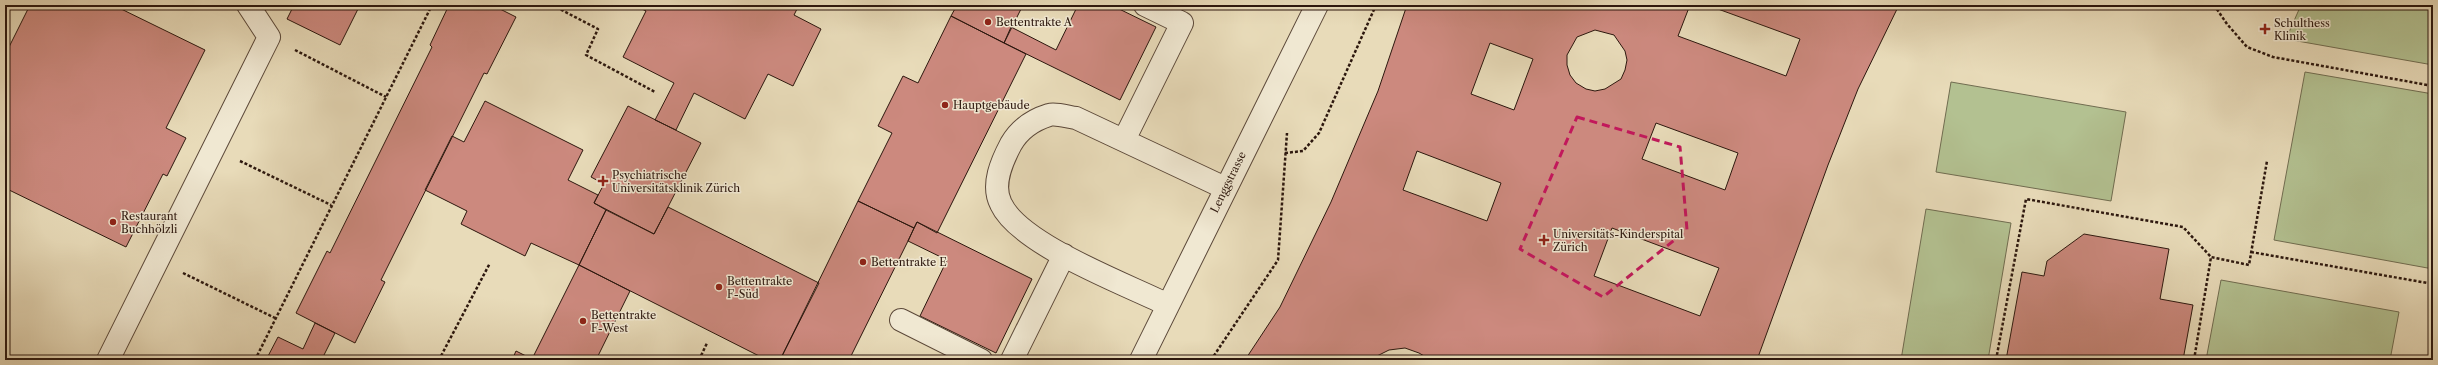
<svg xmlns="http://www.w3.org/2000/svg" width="2438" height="365" font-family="'Libre Caslon Text',serif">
<rect width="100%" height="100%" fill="#e8dbb9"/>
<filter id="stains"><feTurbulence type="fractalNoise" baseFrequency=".005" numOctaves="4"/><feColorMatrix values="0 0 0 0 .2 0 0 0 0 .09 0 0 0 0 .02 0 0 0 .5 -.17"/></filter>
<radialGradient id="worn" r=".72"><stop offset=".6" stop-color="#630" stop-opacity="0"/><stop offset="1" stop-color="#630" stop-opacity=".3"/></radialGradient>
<path fill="#b3c191" stroke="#706c50" d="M2301,5H2433V65L2286,39Z
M2305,72L2433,94V269L2274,240Z
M1951,82L2126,112L2111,201L1936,172Z
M1926,209L2011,223L1988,360H1901Z
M2221,280L2399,312L2390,360H2206Z"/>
<path fill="#cc897e" stroke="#2c170e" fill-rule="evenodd" d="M30,5H113L205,50L166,128L186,138L167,176L163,174L126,247L5,188V55Z
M294,5H360L340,45L287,19Z
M449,5H492L516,17L487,74L484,73L381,280L385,282L355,343L296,313L327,251L330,253L432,47L430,45Z
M634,5H799L794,15L821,29L793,86L768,74L745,119L694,93L676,130L655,120L674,83L623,57L646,11Z
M957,5H1023L1004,43L951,16Z
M1078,5H1111L1156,27L1120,100L1004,43L1011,27L1056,50Z
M1407,5H1690L1678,36L1786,76L1800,39L1707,5H1899L1858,89L1828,165L1757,360H1431L1419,353L1405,348L1389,350L1369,360H1245L1280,307L1331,202L1378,91ZM1595,30L1614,35L1625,51L1627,60L1625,70L1621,79L1605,89L1595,91L1586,89L1576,83L1570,75L1567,65V55L1577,37ZM1490,43L1533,59L1514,110L1471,94ZM1656,123L1738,153L1725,190L1642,159ZM1417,151L1501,183L1487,221L1403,190ZM1612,228L1719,268L1700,316L1594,276Z
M951,16L1026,54L937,233L917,222L914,228L858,201L892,133L878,126L903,76L918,83Z
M485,101L583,150L568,180L598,195L594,203L606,210L579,265L531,243L525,256L461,224L467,211L425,190L452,136L464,142Z
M628,106L701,143L654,234L594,203L604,184L591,177Z
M858,201L914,228L908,241L849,360H780Z
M668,207L819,283L780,360H767L579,265L606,210L654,234Z
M917,222L1032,279L996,353L920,316L947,260L908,241Z
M2084,234L2169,249L2160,299L2193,305L2183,360H2006L2022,272L2044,276L2047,261Z
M579,265L630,291L596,360H512L516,351L532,359Z
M315,323L335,333L322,359L324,360H266L278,337L303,349Z"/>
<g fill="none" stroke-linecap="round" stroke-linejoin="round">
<defs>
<path id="minor" d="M1124,140L1182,23L1145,5
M1168,305C1126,284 1020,245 1001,204C991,185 1002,161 1011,144C1019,130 1033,120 1049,115C1056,113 1068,117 1076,118L1225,188
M901,320L981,360
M108,360L269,37L248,5
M1012,360L1064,255
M1141,360L1317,5"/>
</defs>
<use href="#minor" stroke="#5b4839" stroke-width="24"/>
<path stroke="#2c170e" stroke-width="2.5" stroke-dasharray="3 2" stroke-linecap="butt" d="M552,5L598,29L586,55L655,92
M2214,5L2227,24L2247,47L2273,57L2433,86
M295,50L386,97
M1285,153L1303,151L1319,133L1376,5
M240,161L331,205
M2251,252L2433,284
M183,273L275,318
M255,360L432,5
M450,360L441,356L490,263
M699,360L707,343
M1211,360L1278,260L1287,133
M1996,360L2026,199L2183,227L2211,257
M2194,360L2211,257L2249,265L2267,161"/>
<use href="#minor" stroke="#f0e8d2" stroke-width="22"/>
</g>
<path fill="none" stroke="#c2185b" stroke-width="3" stroke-dasharray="8 5" stroke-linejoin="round" d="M1577,117L1680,147L1687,230L1603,297L1520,249Z"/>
<g fill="#8f2418" stroke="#f0e8d2" stroke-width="1.5">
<circle cx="988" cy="22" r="4"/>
<path d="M2263 23h4v4h4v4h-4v4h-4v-4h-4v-4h4z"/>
<circle cx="945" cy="105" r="4"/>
<path d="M601 175h4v4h4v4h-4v4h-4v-4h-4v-4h4z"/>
<circle cx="113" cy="222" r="4"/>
<path d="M1542 234h4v4h4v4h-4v4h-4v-4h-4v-4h4z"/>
<circle cx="863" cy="262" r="4"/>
<circle cx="719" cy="287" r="4"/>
<circle cx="583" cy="321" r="4"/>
</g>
<g text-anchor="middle" stroke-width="3" stroke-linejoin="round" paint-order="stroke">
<g font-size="11" fill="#2c170e" stroke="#f0e8d2" text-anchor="start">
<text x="996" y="26">Bettentrakte A</text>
<text x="2274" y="27">Schulthess<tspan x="2274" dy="13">Klinik</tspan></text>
<text x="953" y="109">Hauptgebäude</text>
<text x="612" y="179">Psychiatrische<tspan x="612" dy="13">Universitätsklinik Zürich</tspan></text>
<text x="121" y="220">Restaurant<tspan x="121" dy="13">Buchhölzli</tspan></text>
<text x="1553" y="238">Universitäts-Kinderspital<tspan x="1553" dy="13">Zürich</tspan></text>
<text x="871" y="266">Bettentrakte E</text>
<text x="727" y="285">Bettentrakte<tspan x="727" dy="13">F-Süd</tspan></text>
<text x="591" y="319">Bettentrakte<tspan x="591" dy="13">F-West</tspan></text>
</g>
<g font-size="11" fill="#2c170e" stroke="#f0e8d2">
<text transform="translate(1228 182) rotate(-64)" y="4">Lenggstrasse</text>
</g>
</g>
<rect width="2438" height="365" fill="none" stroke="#e8dbb9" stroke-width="20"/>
<rect x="6" y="6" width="2426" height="353" fill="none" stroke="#2c170e" stroke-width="2"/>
<rect x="10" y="10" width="2418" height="345" fill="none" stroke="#2c170e"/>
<rect width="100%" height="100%" filter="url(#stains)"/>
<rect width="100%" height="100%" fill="url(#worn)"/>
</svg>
